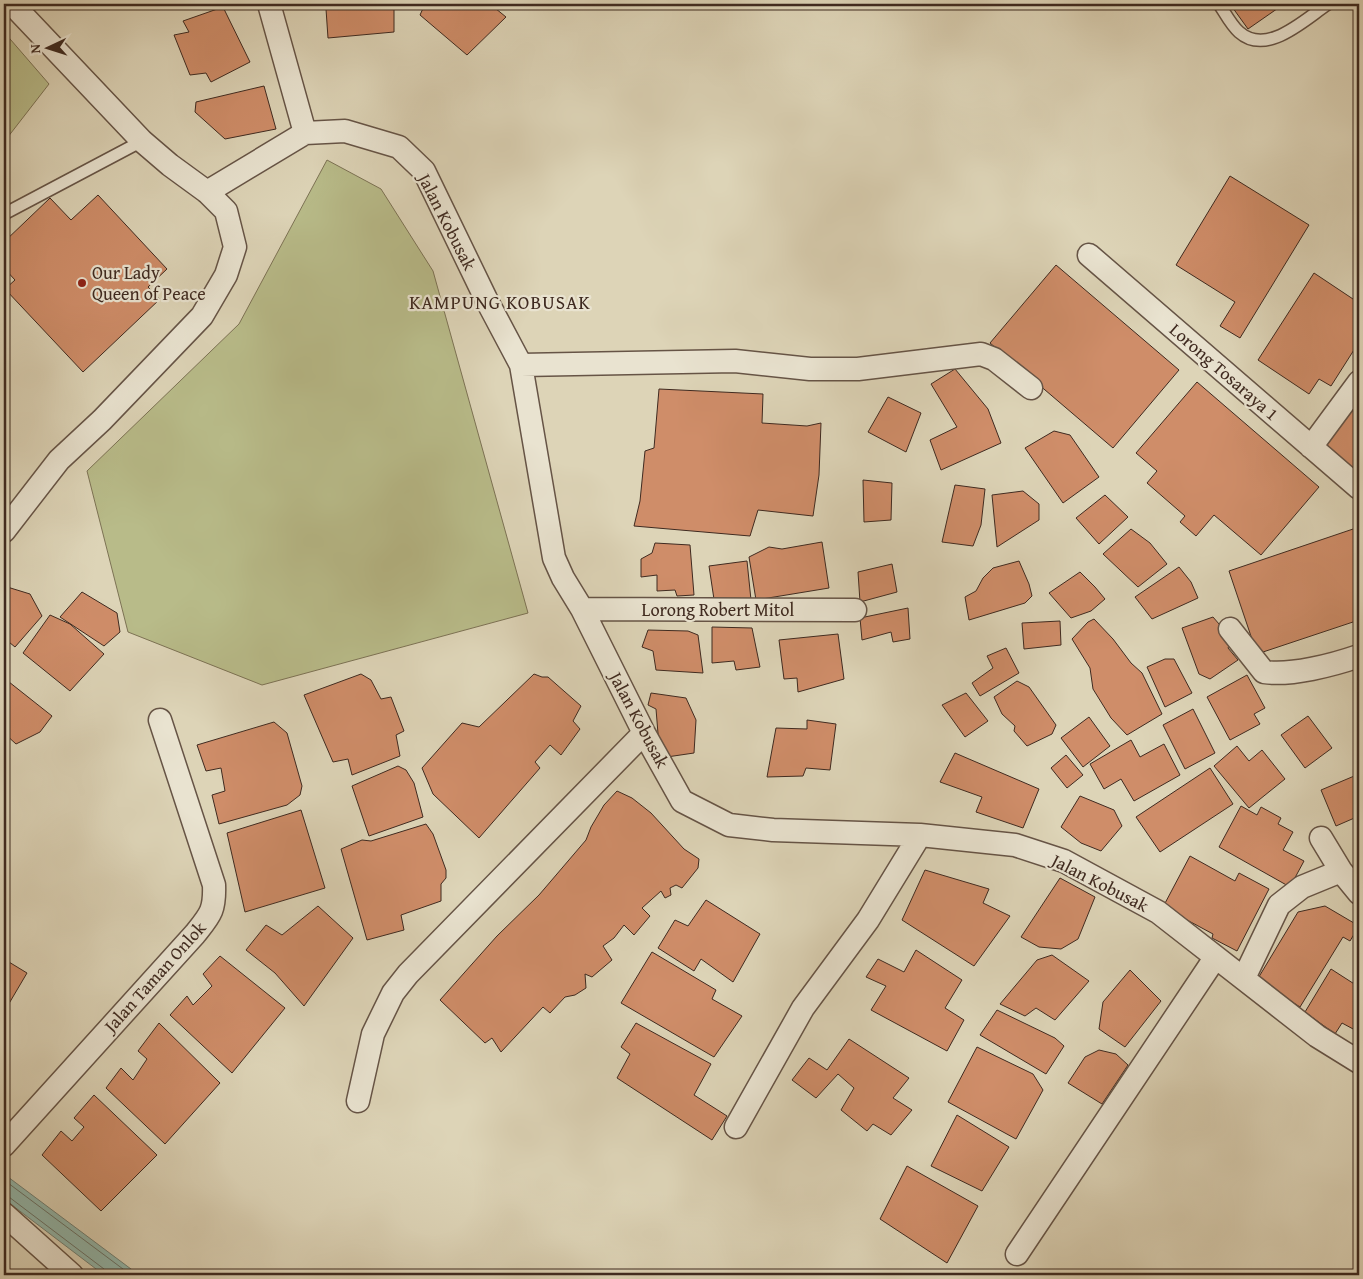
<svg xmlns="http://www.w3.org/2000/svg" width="1363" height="1279" font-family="'Gentium Book Plus',serif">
<rect width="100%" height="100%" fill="#ddd4b7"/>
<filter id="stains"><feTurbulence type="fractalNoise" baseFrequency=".004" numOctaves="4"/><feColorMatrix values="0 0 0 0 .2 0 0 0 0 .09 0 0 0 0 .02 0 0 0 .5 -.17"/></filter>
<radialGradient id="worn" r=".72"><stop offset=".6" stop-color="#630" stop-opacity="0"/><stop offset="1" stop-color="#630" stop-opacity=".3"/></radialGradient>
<path fill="#b8bb89" stroke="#7c7254" d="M4,32L49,84L4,142Z
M327,160L381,189L433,271L528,613L262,685L128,632L87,471L239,324Z"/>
<path fill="#93b8ac" stroke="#717f74" d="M4,1174L139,1275H104L4,1199Z"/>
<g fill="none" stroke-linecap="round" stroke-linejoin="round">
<path stroke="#697166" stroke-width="1" d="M4,1180L131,1275
M4,1196L9,1197L104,1269L106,1275"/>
</g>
<path fill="#cf8d69" stroke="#3f2a20" d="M295,4H394V32L328,38L326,9L295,6Z
M425,4H490L506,17L467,55L420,15Z
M1230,4H1284L1248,29Z
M223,7L250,62L211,82L206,73L190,75L174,35L189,32L183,21Z
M264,86L276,129L225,139L195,112L196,102Z
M1230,176L1309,225L1240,338L1220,326L1235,302L1176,265Z
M98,195L167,269L148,287L160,299L83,372L5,289L15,280L4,268V242L50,198L71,220Z
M1056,265L1179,370L1113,448L990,343Z
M1314,273L1359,303V342L1331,386L1319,379L1309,394L1258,360Z
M955,369L988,409L1001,443L941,470L930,440L957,427L931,384Z
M1197,382L1319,487L1261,555L1214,515L1196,536L1180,522L1185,516L1147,483L1157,471L1136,453Z
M659,389L763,394L762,423L807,426L821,423L819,475L813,516L758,510L750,536L634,526L640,501L645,451L654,448Z
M1359,394V474L1321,444Z
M888,397L921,413L906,452L868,432Z
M1054,431L1070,435L1099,477L1063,503L1025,448Z
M863,480L892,483L891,520L864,522Z
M955,485L985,489L981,525L973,546L942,542Z
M1023,491L1039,504V520L997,547L992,495Z
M1105,495L1128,517L1099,544L1076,518Z
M1359,527V620L1257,654L1229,571Z
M1131,529L1150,543L1167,564L1138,587L1103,554Z
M822,542L829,588L756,600L749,557L769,547L782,549Z
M655,543L690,545L694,595L677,596L675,590L657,591V575L641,577V559L652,553Z
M747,561L751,600L715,606L709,566Z
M1019,561L1029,584L1032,596L1025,603L969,620L965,597L976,591L983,578L993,568Z
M892,564L897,592L860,602L858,572Z
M1179,567L1191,582L1198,598L1152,619L1135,597Z
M1080,572L1095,587L1105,599L1091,611L1071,618L1049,593Z
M4,586L30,594L42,616L15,647L4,638Z
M82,592L117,613L120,632L104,646L60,617Z
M908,608L910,639L893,642L891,632L862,640L860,618Z
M50,615L70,624L104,654L70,691L23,653Z
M1213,617L1232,639L1228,648L1238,660L1210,679L1199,674L1182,628Z
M1094,619L1113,639L1131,663L1142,673L1162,714L1127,735L1111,718L1093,689L1090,668L1072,639L1088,622Z
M1060,621L1061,645L1024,649L1022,623Z
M712,627L752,628L760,667L736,670L734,661L712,663Z
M648,630L688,631L698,635L703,673L656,670L653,651L642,647Z
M838,634L844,679L798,692L797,678L784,679L779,640Z
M1006,648L1019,673L980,696L972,683L993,668L987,656Z
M1165,659H1174L1192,693L1165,707L1147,667Z
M361,674L371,680L381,699L391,697L404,731L396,735L400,756L352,775L348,759L333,762L304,695Z
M534,674L542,677H548L581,706L573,721L580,729L561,755L550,745L535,762L540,768L479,838L433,794L422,768L462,723L479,727Z
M1247,675L1265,708L1254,714L1260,724L1230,740L1207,697Z
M4,678L52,716L40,732L16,744L4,733Z
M1017,681L1029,687L1056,725L1052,734L1027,746L1014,731L1015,726L1002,714L994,697Z
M651,693L686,698L696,720L694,753L660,758L656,709L648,705Z
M966,693L988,721L965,737L942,705Z
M1193,709L1215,753L1185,769L1163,725Z
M1308,716L1332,748L1305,768L1281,735Z
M1089,717L1110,746L1083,767L1061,738Z
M807,720L836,724L830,770L806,768L803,776L767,777L776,728L807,729Z
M274,722L287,733L302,786L300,795L287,805L219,824L212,795L225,791L221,768L206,771L197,745Z
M1131,740L1140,757L1164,744L1180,775L1134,801L1121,779L1104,789L1090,764Z
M1237,746L1249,761L1262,750L1285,779L1249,808L1214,766Z
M955,753L1039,789L1023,828L976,812L982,797L940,782Z
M1066,755L1083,775L1067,788L1051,768Z
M398,766L406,770L414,783L423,817L369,836L352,786Z
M1210,768L1233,804L1160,852L1136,817Z
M1359,774V816L1336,826L1321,790Z
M617,791L632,798L651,813L684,849L699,859L698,868L682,888L676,885L670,888L671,895L665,898L661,891L642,908L650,916L634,935L624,925L614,938L603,946L612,960L592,977L585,974L586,988L575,995L565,997L550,1013L543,1007L501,1052L492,1038L485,1043L440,1000L497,936L539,895L586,840L591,827L604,805Z
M1080,796L1114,810L1122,826L1101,851L1081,843L1061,827Z
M1241,806L1257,815L1261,807L1281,818L1278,824L1293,832L1283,850L1304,861L1290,887L1219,847Z
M301,810L325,888L245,912L227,833Z
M426,824L433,834L446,870V878L441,884V901L401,915L404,930L367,940L341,849L362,840L371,841Z
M1190,856L1235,881L1239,873L1269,889L1237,951L1212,938L1213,934L1163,907Z
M925,870L989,889L983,903L1010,916L974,966L902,920Z
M1060,878L1095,897L1078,939L1061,949L1039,947L1021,937Z
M706,900L760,934L733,982L701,959L694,971L658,948L675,920L688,926Z
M318,906L353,938L304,1006L275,973L246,950L266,925L282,935Z
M1325,906L1359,926L1350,941L1343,937L1300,1007L1257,980L1298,912Z
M916,950L962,980L945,1008L964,1020L947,1051L871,1010L886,986L866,977L878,959L904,972Z
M652,952L716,990L712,999L742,1016L714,1057L621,1003Z
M1052,955L1089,981L1055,1020L1036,1008L1025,1016L1000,1004L1037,960Z
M220,956L285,1008L232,1073L170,1015L187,996L193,1005L212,986L203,974Z
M4,959L27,973L4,1012Z
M1331,969L1359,987V1023L1355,1030L1342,1023L1335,1034L1305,1012Z
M1130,970L1161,1001L1125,1047L1099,1029L1103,1002Z
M997,1010L1055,1038L1064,1046L1046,1074L980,1035Z
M159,1023L220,1083L165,1144L106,1088L121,1068L133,1080L147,1059L138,1051Z
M636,1023L711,1064L694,1095L727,1116L712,1140L617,1078L630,1054L621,1047Z
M849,1039L909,1078L893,1098L912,1110L891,1135L873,1124L867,1131L841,1110L854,1088L838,1074L816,1098L792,1080L809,1058L827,1070Z
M977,1047L1033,1074L1043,1090L1016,1139L948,1102Z
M1099,1050L1116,1054L1128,1065L1102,1104L1068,1083L1085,1057Z
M94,1095L157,1155L101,1211L42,1155L61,1131L72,1141L84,1127L74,1118Z
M957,1115L1009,1147L982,1191L931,1166Z
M907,1166L978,1206L947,1263L880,1219Z"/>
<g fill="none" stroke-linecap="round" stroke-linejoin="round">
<defs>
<path id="lane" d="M1219,4C1225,13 1231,25 1239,32C1267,57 1305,19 1328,4
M4,214L142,141"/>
<path id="street" d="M269,4L305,133
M207,192L305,133L345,131L399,147L424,171L486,299L521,365L554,558L563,578L582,609L644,733L682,801L729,825L773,830L920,835L1015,845L1064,861L1158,912L1317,1036L1359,1062
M1089,255L1359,488
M521,365L735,361L810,369H858L981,354L994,359L1031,388
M1311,447L1359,382
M4,531L59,460L102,420L202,316L226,275L235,247L226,211L207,192L170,165L142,141L12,4
M582,609L855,610
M1230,629L1264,672C1291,676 1333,665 1359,656
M1321,838L1341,871L1359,893
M1244,978L1279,905L1302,887L1341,871
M358,1101L373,1034L393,993L408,974L644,733
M736,1127L803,1008L868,920L920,835
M4,1145L195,934C210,915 215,911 214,885L160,720
M4,1214L72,1275
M1017,1254L1215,958"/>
</defs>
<use href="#lane" stroke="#665446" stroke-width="14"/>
<use href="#street" stroke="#665446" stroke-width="25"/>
<use href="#lane" stroke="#e9e3d0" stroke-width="11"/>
<use href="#street" stroke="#e9e3d0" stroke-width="22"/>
</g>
<circle fill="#8f2418" stroke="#e9e3d0" stroke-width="2" cx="82" cy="283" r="5"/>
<g text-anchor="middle" stroke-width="4.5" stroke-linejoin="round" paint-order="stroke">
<g font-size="18" fill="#3f2a20" stroke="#e9e3d0">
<text transform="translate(447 222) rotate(63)" y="6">Jalan Kobusak</text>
<text transform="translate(1224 372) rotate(41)" y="6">Lorong Tosaraya 1</text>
<text x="718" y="616">Lorong Robert Mitol</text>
<text transform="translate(639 720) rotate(62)" y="6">Jalan Kobusak</text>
<text transform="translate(1100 883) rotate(27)" y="6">Jalan Kobusak</text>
<text transform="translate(155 977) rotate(-48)" y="6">Jalan Taman Onlok</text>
</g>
<g font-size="18" fill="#3f2a20" stroke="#e9e3d0" text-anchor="start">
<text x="92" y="279">Our Lady<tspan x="92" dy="21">Queen of Peace</tspan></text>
</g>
<g font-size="19" letter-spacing="1" fill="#3f2a20" stroke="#e9e3d0">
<text x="500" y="309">KAMPUNG KOBUSAK</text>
</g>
</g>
<rect width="1363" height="1279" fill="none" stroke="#ddd4b7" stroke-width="20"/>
<rect x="5" y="5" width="1353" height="1269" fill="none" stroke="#3f2a20" stroke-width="2.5"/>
<rect x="10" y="10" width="1343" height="1259" fill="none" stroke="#3f2a20"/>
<g transform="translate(48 48) rotate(266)" stroke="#e9e3d0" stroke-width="4" paint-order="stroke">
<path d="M0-4L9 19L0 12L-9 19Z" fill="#3f2a20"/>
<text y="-8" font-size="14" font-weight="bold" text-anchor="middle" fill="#3f2a20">N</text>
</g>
<rect width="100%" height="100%" filter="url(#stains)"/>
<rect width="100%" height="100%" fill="url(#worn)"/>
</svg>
